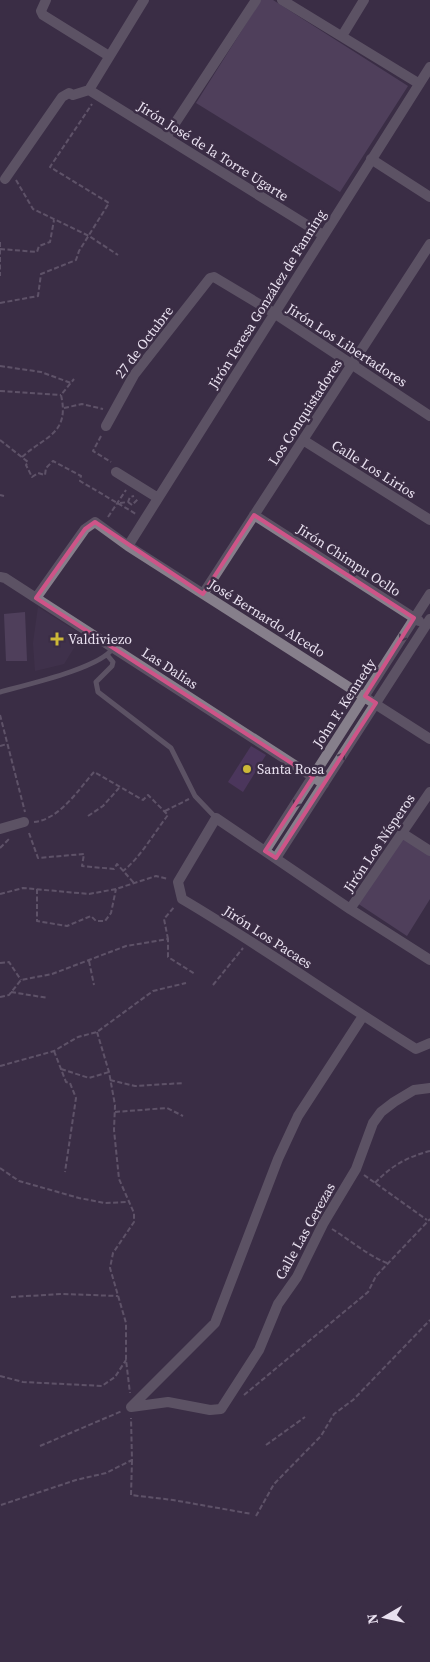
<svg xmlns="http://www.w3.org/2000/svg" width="430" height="1662" font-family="'Source Serif 4',serif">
<rect width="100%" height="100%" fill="#3b2d45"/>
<path fill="#463653" d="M38,607L82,635L64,664L35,671L33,643Z"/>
<path fill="#685677" d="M261,0H273L408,86L340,192L196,103Z
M25,612L27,661H6L4,614Z
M401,837L430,855V899L407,936L357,903Z"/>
<path fill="#614278" d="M251,746L266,755L243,792L228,782Z"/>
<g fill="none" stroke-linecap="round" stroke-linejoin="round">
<path stroke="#8a7f93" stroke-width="2" stroke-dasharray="5 2.5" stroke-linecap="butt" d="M16,180L33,209L89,236L118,255
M0,242V276
M0,249L37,252L39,246L50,242L54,220
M0,303L38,296L41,274L76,260L79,251L109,203L50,167L92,104
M0,366L41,372L71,383
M0,391L61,395
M64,408L82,404L103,409
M101,436L93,451L111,462
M0,440L28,462L26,465L32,477L38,473L45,475L46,468L53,461L81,476L80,481L136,514
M22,457C45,436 70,434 61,395L74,379
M0,495L4,496
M128,502L132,505L138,499
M120,503L128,502L130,497L134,496
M108,517L126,490
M0,715L25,812
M0,746L7,744
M165,811L189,799
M88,816L103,806L119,788
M34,822C59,820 79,789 94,772L143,800L148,795L168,815C154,833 140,858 123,871
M29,833L38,858L84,854L82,866L114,869L117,864L134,883
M0,848L10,838
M37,889V921L67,926L91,916L96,921H105L111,913L116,889
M0,894L23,888L89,894L116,889L156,876L168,879
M168,939L164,919L175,906
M89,961L94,985
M0,963L9,962L21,980
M213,985L243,948
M11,992L48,998
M0,997L9,995L21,980L52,974L126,946L168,939V957L195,974
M97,1032L109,1072L115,1105L114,1130L119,1179L134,1213V1222L113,1253L110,1268L126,1323V1360L130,1393
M54,1051L66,1082L70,1083L76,1098L65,1172
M0,1066L54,1051L78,1037L97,1032L153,991L186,983
M61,1069L89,1078L109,1072
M110,1080L135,1086L184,1083
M115,1112L167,1108L183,1116
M0,1168L19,1181L79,1198L105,1203L128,1202
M364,1175L427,1220
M375,1183C391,1166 407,1157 430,1151
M332,1229C350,1240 367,1255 387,1263
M11,1297L62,1294L118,1296
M0,1376L23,1382L102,1386L115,1377L126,1360
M244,1395L368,1292L376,1276L430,1219
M266,1445L305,1417
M40,1446L122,1411
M132,1460L131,1495L173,1500L252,1514
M1,1505L76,1480L106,1473L132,1460L131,1418
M256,1516L274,1484L321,1436L334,1414L353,1400L430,1320"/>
<path stroke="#867f8b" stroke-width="5" d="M108,656L113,662L112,666L96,682L98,692L171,748L195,796L216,818
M0,692C25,685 101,668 113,648"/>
<path stroke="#867f8b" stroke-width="10" d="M46,0L41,11L43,15L109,56
M282,0L418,83
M342,36L364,0
M89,90L323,235
M89,90L144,0
M166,137L256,0
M371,159L430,197
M5,179L62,97L69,93L73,95L89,90
M106,426L134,375L210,278L214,277L274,313L430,416
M303,440L430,520
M116,472L158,498
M254,515L419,621
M128,546L430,67
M0,577L5,578L324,784
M203,594L430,244
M36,598L85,529L95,522L128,546L430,739
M0,829L24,822
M402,833L430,851
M265,851L430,594
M276,858L430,619
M350,909L430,792
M430,960L350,909L216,818L178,882L182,899C262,946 337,1000 416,1049L430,1043
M131,1407L168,1402L210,1410L221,1409L259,1350L278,1304L297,1277L323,1224L356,1169L373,1123L381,1112L394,1102L414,1090L430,1088
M131,1407L215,1323L278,1159L298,1116L363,1016"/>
</g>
<defs><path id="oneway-shaft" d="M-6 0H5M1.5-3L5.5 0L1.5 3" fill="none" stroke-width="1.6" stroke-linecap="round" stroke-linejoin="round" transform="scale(1.25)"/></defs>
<g stroke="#4a3d53">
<use href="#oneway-shaft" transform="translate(404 635) rotate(122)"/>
<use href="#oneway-shaft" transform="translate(340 759) rotate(-57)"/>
<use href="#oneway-shaft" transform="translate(298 801) rotate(123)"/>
</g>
<path d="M0 0H430V1662H0ZM254,515L414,618L365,696L376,703L276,858L265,851L313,777L36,598L85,529L95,522L203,594Z" fill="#3b2d45" fill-opacity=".55" fill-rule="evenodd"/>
<path fill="none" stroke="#ce5488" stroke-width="4" stroke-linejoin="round" d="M254,515L414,618L365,696L376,703L276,858L265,851L313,777L36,598L85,529L95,522L203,594Z"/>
<g fill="#cdb938" stroke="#3b2d45" stroke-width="2">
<path d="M54.5 631.5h5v5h5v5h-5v5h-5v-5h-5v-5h5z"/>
<circle cx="247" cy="769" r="5"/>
</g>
<g text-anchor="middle" stroke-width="5" stroke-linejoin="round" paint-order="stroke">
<g font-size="14" fill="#e9e1f0" stroke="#3b2d45">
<text transform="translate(213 151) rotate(32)" y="5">Jirón José de la Torre Ugarte</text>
<text transform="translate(267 299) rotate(-58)" y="5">Jirón Teresa González de Fanning</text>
<text transform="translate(144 342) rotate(-53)" y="5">27 de Octubre</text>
<text transform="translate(347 345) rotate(33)" y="5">Jirón Los Libertadores</text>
<text transform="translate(305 412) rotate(-57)" y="5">Los Conquistadores</text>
<text transform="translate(374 469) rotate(32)" y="5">Calle Los Lirios</text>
<text transform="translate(349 560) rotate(33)" y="5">Jirón Chimpu Ocllo</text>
<text transform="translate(267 618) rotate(32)" y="5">José Bernardo Alcedo</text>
<text transform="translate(170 668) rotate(33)" y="5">Las Dalias</text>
<text transform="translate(344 703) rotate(-57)" y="5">John F. Kennedy</text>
<text transform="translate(379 843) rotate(-56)" y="5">Jirón Los Nísperos</text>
<text transform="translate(268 937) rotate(33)" y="5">Jirón Los Pacaes</text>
<text transform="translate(305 1231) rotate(-61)" y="5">Calle Las Cerezas</text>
</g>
<g font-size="14" fill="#e9e1f0" stroke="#3b2d45" text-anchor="start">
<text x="68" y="644">Valdiviezo</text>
<text x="257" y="774">Santa Rosa</text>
</g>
</g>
<g transform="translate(385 1617) rotate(261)" stroke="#3b2d45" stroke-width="4" paint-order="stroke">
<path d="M0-4L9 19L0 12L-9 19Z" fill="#e9e1f0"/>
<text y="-8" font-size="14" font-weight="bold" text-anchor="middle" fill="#e9e1f0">N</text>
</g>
</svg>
